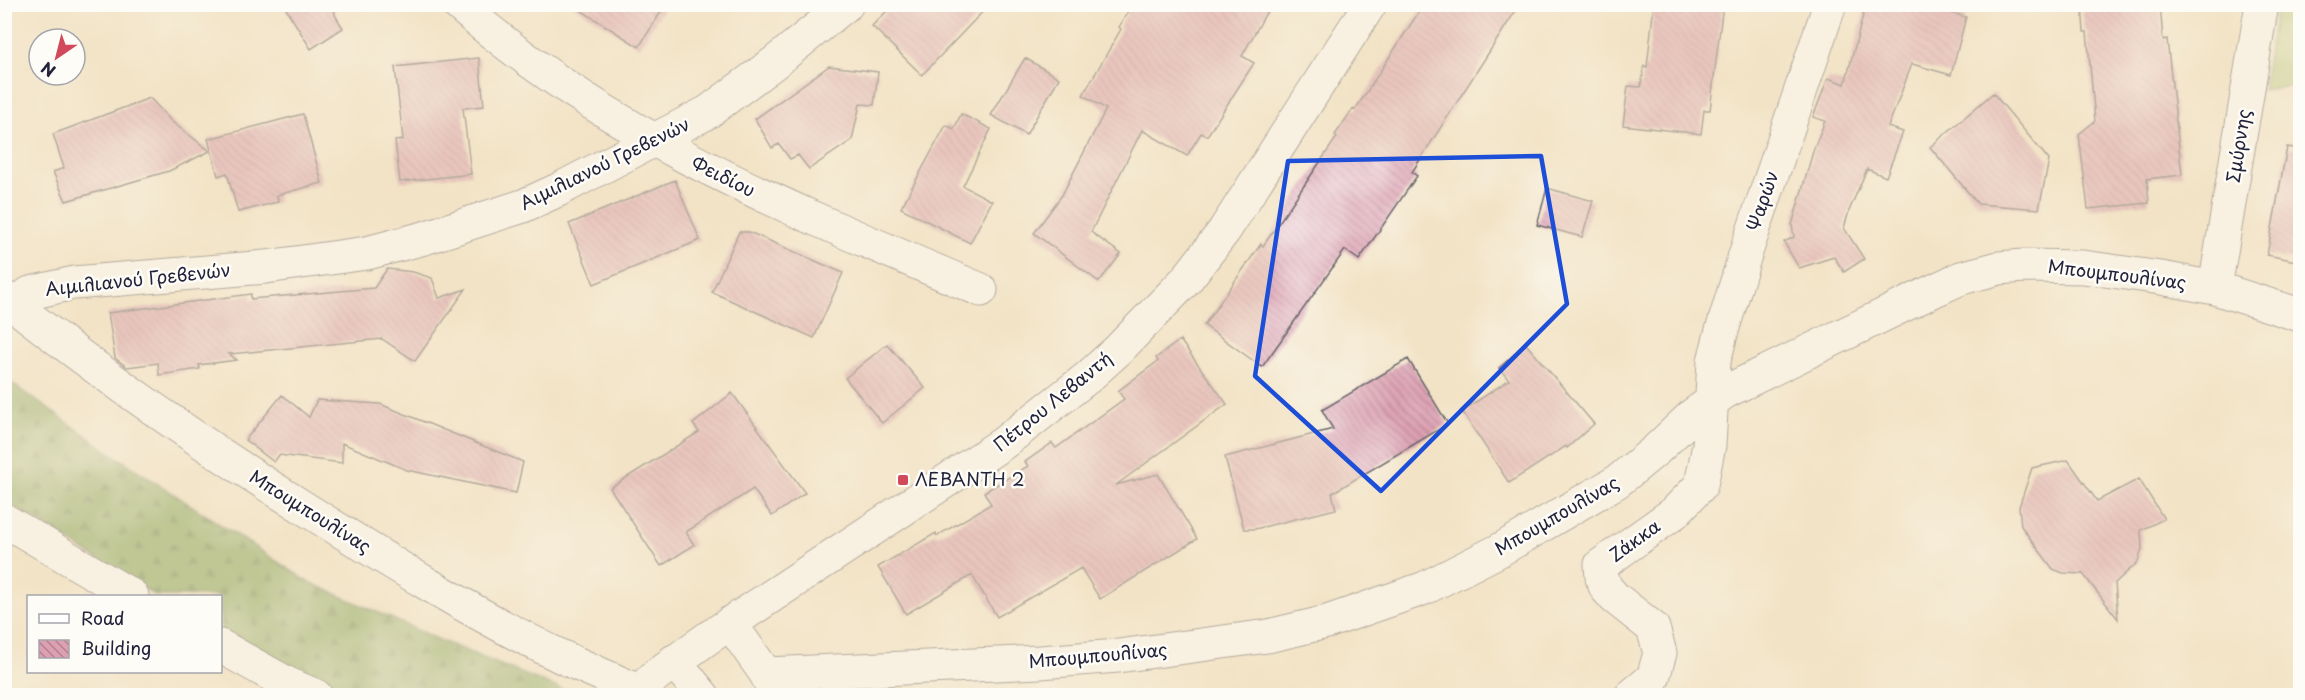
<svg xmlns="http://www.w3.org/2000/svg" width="2305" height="700" font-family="'Playpen Sans',sans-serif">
<defs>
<pattern id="forest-firs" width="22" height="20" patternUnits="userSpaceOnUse" patternTransform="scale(1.5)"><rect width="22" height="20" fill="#83a55a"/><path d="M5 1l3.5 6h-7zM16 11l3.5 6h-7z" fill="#6b864c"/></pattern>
<pattern id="building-back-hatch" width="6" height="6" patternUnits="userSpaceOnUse" patternTransform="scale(1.5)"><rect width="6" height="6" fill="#dda0b2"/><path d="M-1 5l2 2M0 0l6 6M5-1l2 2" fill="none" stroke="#b38292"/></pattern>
</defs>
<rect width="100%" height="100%" fill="#fdfcf7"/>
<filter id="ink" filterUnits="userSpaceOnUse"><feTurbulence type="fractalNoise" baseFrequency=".0167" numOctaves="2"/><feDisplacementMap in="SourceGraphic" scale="12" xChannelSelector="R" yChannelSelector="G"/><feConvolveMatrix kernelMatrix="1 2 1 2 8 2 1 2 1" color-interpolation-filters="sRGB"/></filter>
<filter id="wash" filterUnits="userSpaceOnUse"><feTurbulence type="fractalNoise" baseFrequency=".008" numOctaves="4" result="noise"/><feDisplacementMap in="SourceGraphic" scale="24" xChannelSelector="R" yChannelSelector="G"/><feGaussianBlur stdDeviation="1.35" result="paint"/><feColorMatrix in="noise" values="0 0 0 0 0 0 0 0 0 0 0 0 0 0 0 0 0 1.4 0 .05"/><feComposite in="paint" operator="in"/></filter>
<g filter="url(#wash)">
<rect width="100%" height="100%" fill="#f2e3c6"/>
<path fill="#a4be64" stroke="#637050" stroke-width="1.5" d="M2277,5H2300V85L2262,90Z"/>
<path fill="url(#forest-firs)" stroke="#52644a" stroke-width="1.5" d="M4,378L120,459L307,581L442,641L575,695H339L286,678L221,637L220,596H156L5,501Z"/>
<g id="blocks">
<path fill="url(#building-back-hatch)" d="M283,4H334L335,15L343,28L311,49Z
M571,4H666L639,47Z
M894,4H990L922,75L872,26Z
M1132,4H1271L1242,56L1254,63L1207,136L1201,133L1187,156L1142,130L1091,232L1121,254L1099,282L1034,233L1062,195L1106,109L1083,95L1121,29L1119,27Z
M1424,4H1520L1412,172L1417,176L1359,260L1345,250L1262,367L1204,325L1261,244L1263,246L1337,137L1335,135L1353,109L1355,110Z
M1654,4H1723L1710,110H1704L1701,134L1623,125L1628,86L1641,87L1644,66L1647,67Z
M1866,4H1918L1966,17L1951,75L1912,64L1888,127L1903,132L1886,177L1867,169L1849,211L1844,228L1864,259L1844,272L1834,257L1799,268L1784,242L1794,237L1792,225L1814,148L1825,121L1813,117L1828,78L1845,84Z
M2082,4H2160L2163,40L2167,39L2182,175L2147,179L2149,203L2088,209L2079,134L2095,121L2087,32H2084Z
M479,58L484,106L463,108L471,174L400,182L395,141L403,140L395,67Z
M1025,58L1059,78L1026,135L991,115Z
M829,66L878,72L874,105L860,104L852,140L809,169L798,155L790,159L779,144L772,148L755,119Z
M1993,93L2049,160L2039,209L1978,204L1930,147Z
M150,98L171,121L210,151L169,171L66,201L53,172L64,168L53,134Z
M303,114L322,183L277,195L278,202L238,212L227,173L218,176L208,139Z
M961,114L991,129L963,186L992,201L970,243L901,208L946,125L954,129Z
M2287,147L2301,149V262L2267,255Z
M675,180L700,240L594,284L569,224Z
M1547,188L1593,201L1582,237L1537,225Z
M739,232H749L843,273L814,338L712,292Z
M387,269L413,272L432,278L439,298L466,289L415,361L382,339L229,354L237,360L199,365L200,369L159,375L158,363L127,367L115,358L108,313L251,294V299L374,288Z
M1180,340L1227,404L1116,485L1158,474L1197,539L1100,599L1081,568L997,617L972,575L906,614L878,567L936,533L937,536L991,504L984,492L1028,466L1025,462L1052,443L1056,448L1124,399L1118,391L1158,361L1156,358Z
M887,344L925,388L882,423L845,378Z
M1526,344L1594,424L1567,448L1566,446L1509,483L1462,411L1509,380L1499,368Z
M1408,359L1448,424L1332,493L1336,509L1255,529H1244L1225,457L1333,429L1322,410Z
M732,393L805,493L772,516L753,489L686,532L694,545L661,566L610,488L699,432L693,424Z
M282,395L309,417L317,400L380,404L523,462L516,493L407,470L342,443V463L279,455L274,462L245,440Z
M2068,460L2097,501L2139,479L2164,519L2141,530L2142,548L2138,562L2115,583L2118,619L2083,574L2063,573L2053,569L2021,526L2019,507L2032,468Z"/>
</g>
</g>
<g filter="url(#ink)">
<use href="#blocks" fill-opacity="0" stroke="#6b666c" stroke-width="1.5"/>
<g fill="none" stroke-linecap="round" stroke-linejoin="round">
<defs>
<path id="minor" d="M458,4C609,138 798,212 981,290
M2215,288L2262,4
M14,305L30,293L74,283L266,267L367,253L424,238L523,206L558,190L708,112L774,63L847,4
M4,520L132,596
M220,646L288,684L316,696
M766,674L1040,662L1118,656L1268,636L1327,622L1425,588L1498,551L1618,481L1656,450L1694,414L1725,392L1933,291L1961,278L1999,268L2024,266L2083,267L2161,278L2215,288L2300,315
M1631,696L1653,678L1660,653L1653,628L1615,598L1606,588L1602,578L1601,565L1674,513L1701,485L1709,445L1714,361L1721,334L1745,255L1830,4"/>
<path id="tertiary" d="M4,297C99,373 198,442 301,506C385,559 470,612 560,656C586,668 612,679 638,691
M730,623L766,674L777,696
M674,661L703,696
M635,696L656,675L708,638L1002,444L1087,378L1118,350L1186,280L1224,231L1370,4"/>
</defs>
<use href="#minor" stroke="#6b666c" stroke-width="35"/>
<use href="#tertiary" stroke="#6b666c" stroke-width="35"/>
<use href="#minor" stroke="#fff" stroke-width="33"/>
<use href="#tertiary" stroke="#fff" stroke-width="33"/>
</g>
</g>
<path d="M0 0H2305V700H0ZM1541,156L1567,304L1381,491L1255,376L1288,161Z" fill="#f2e3c6" fill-opacity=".55" fill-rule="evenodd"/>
<path fill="none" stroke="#1d4ed8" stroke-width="4.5" stroke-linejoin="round" d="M1541,156L1567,304L1381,491L1255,376L1288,161Z"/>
<rect fill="#d1495b" stroke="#fdfcf7" stroke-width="2" x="897" y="474" width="12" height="12" rx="3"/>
<g text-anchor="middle" stroke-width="5" stroke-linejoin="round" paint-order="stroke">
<g font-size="18" fill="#22223b" stroke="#fdfcf7">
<text transform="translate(2239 146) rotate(-81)" y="6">Σμύρνης</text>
<text transform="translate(605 164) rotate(-26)" y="6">Αιμιλιανού Γρεβενών</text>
<text transform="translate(723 177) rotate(26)" y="6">Φειδίου</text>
<text transform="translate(1763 201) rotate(-71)" y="6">Ψαρών</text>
<text transform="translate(2117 275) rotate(7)" y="6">Μπουμπουλίνας</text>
<text transform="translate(138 280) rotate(-6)" y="6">Αιμιλιανού Γρεβενών</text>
<text transform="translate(1053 402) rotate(-39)" y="6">Πέτρου Λεβαντή</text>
<text transform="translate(310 512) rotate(32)" y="6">Μπουμπουλίνας</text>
<text transform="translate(1557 516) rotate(-30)" y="6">Μπουμπουλίνας</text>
<text transform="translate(1635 541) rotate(-36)" y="6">Ζάκκα</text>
<text transform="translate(1098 656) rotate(-5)" y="6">Μπουμπουλίνας</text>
</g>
<g font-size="18" fill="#22223b" stroke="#fdfcf7" text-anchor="start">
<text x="915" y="486">ΛΕΒΑΝΤΗ 2</text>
</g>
</g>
<rect width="2305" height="700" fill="none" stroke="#fdfcf7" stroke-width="24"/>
<rect x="27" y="595" width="195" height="78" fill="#fdfcf7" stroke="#a5a5ac" stroke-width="1.5"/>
<rect x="39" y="614" width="30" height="9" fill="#ffffff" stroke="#a5a5ac" stroke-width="1.5"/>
<text x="81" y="625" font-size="18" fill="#22223b">Road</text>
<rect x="39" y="640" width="30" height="18" fill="url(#building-back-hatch)" stroke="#a5a5ac" stroke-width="1.5"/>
<text x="81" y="655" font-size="18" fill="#22223b">Building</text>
<g transform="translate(57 57) rotate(215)"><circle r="28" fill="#fdfcf7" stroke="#a5a5ac" stroke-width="1.5"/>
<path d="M0-4.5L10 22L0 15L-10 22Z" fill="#d1495b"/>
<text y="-9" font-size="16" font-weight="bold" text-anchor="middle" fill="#22223b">N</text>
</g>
</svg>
